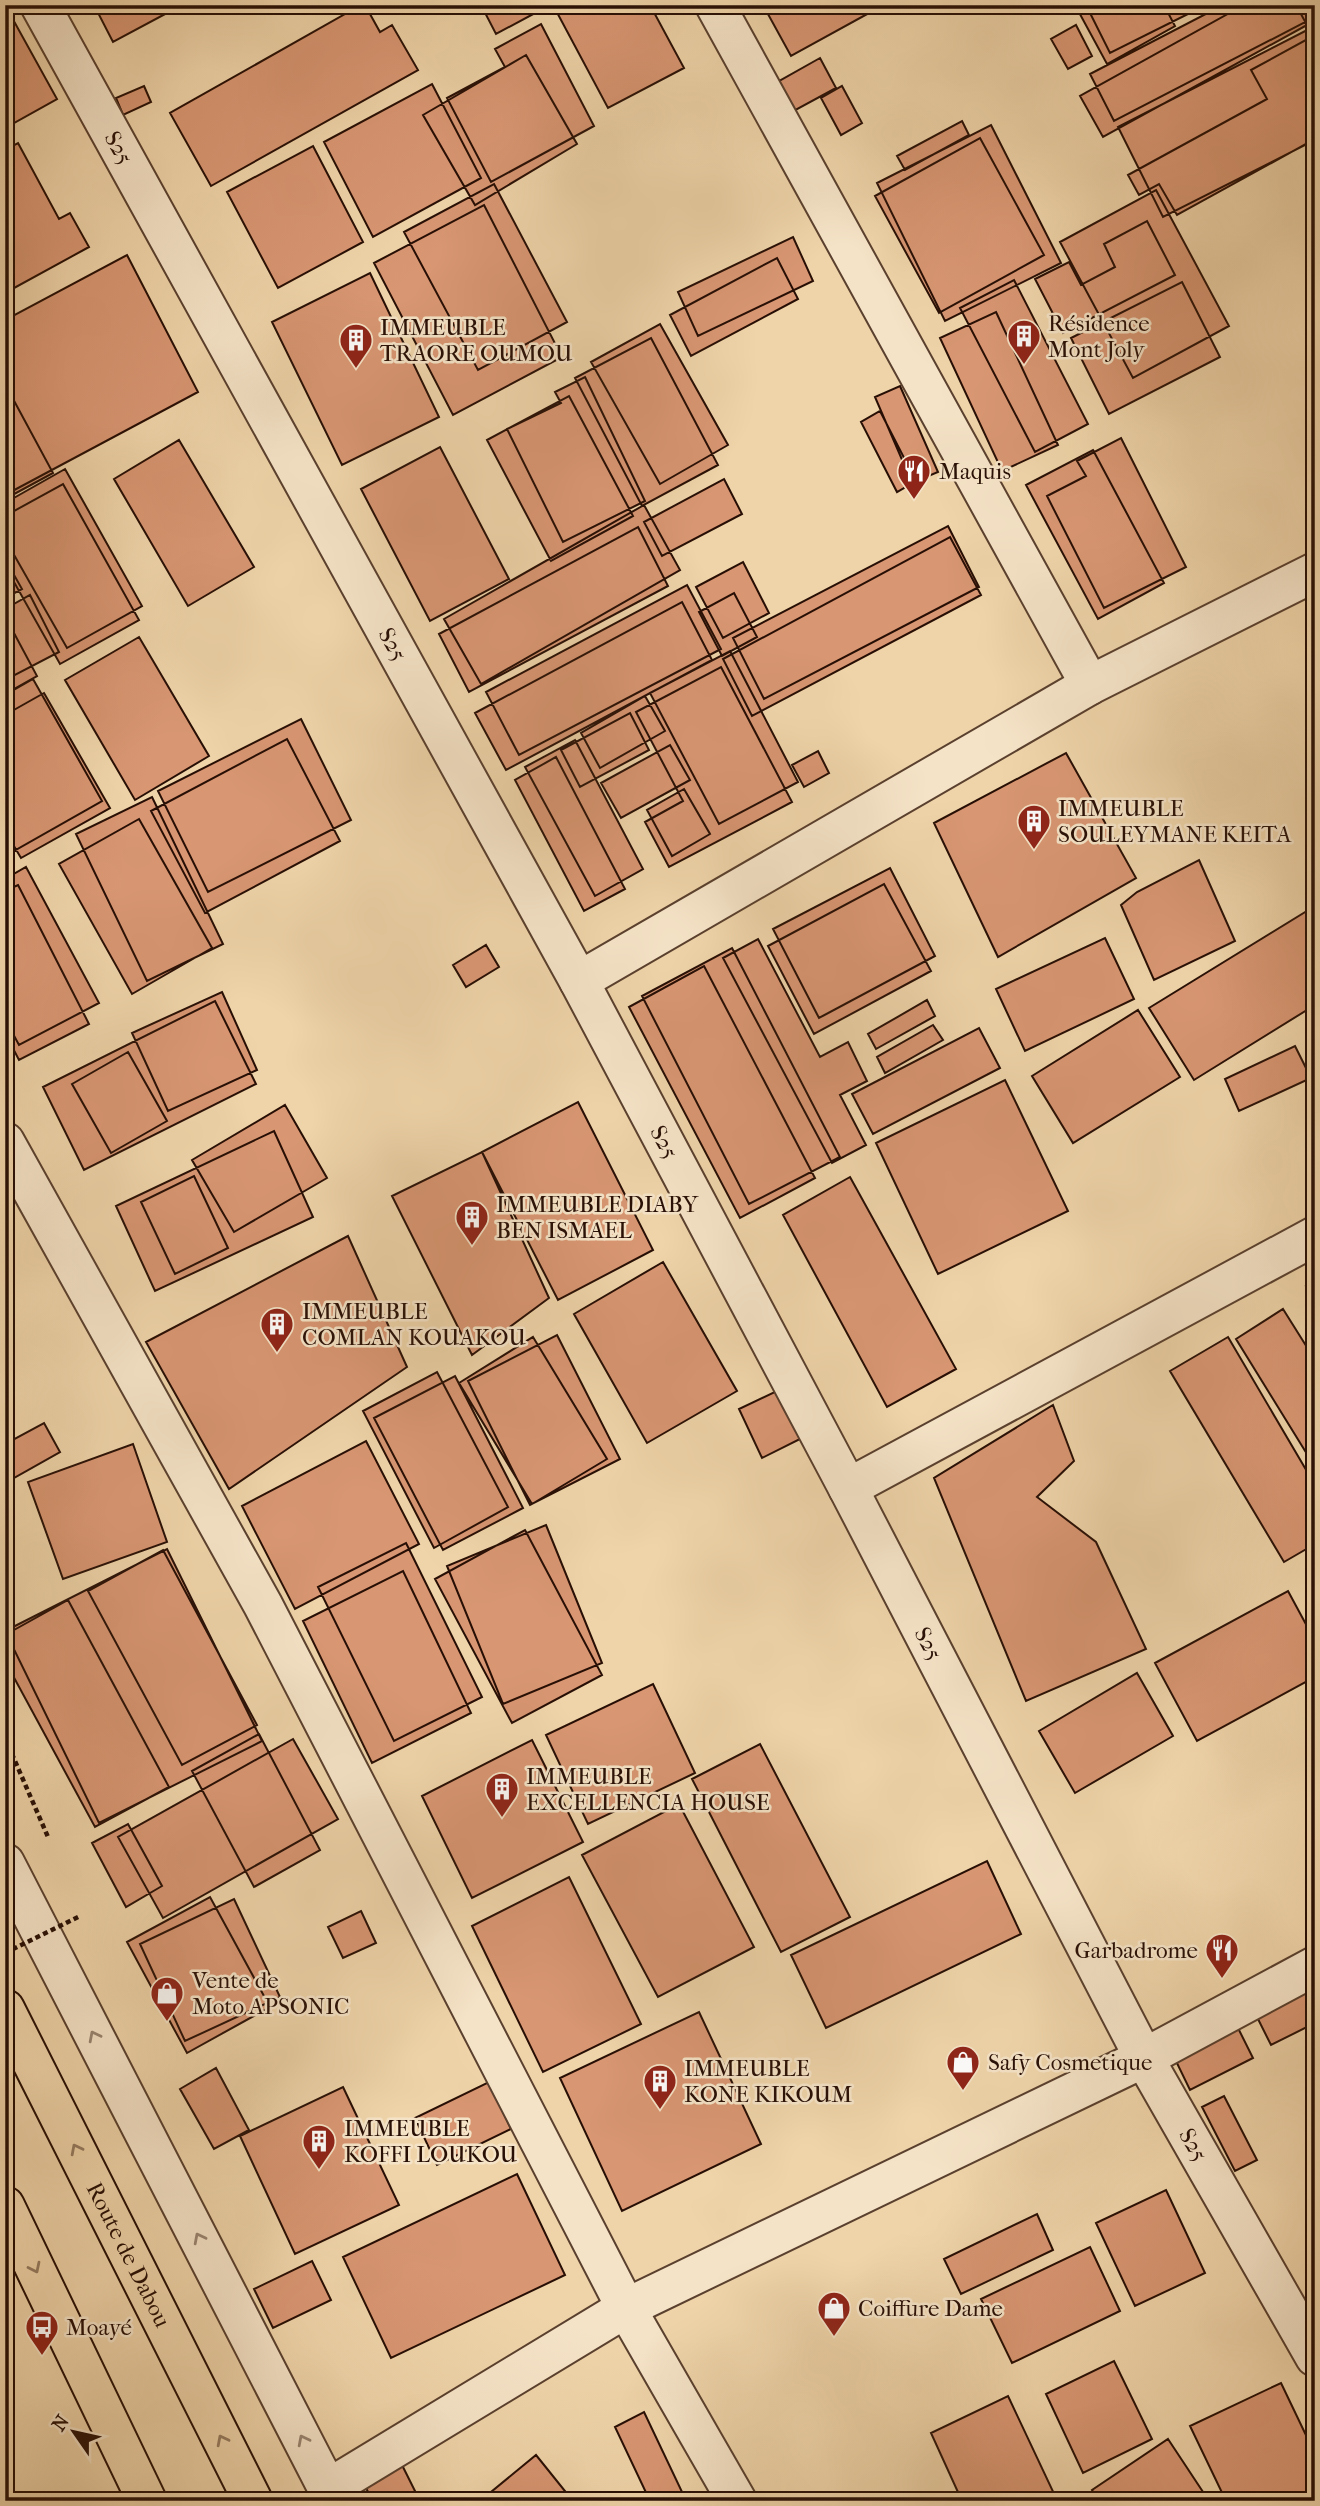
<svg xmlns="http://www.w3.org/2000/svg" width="1320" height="2506" font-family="'IM FELL French Canon',serif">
<rect width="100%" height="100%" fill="#efd4a9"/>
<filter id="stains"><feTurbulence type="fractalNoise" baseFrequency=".00286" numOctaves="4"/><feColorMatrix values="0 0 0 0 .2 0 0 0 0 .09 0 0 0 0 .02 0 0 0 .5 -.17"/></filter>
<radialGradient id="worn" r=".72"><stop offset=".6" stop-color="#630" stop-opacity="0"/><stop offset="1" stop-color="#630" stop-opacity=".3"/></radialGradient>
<path fill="#d89672" stroke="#280f05" stroke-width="2" d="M5,5L57,99L5,128Z
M94,5H182L113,42Z
M361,5H365L380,32L392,25L418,70L211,186L170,113Z
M481,5H550L496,34Z
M553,5H650L684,68L608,108Z
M763,5H879L880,7L791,56Z
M1075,5H1164L1175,26L1107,64Z
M1086,5H1191L1194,11L1110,53Z
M1223,5H1315V17L1114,121L1090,74Z
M1244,5H1296L1307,25L1103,137L1080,96Z
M541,24L594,126L491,182L447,98L505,67L495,49Z
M1076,25L1092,56L1068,69L1051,39Z
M1315,26V140L1163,217L1118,127Z
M1315,35V139L1177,215L1159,184L1139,195L1128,175L1267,99L1251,70Z
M526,55L577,144L475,205L423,115Z
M820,58L836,88L790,113L774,84Z
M432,84L481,178L373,237L324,142Z
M144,86L151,102L123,115L116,98Z
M842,86L862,123L841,135L821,98Z
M962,121L969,135L905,170L897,156Z
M991,125L1061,263L945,321L877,183Z
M980,138L1044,255L939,313L875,196Z
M18,143L59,219L70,213L89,247L5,293V150Z
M313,146L363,242L278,288L227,192Z
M494,184L567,322L478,370L404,232Z
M1156,190L1229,326L1133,378L1060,242Z
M484,205L562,357L453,415L374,263Z
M1147,221L1175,275L1063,333L1035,279L1069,262L1081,285L1115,267L1104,244Z
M793,237L813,281L698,336L678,292Z
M127,255L198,392L5,495V320Z
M777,258L798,299L691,356L670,315Z
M370,273L439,417L342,465L272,322Z
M1014,280L1088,424L1035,452L960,308Z
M1182,282L1220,357L1109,414L1071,338Z
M996,312L1058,445L1002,471L940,338Z
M660,324L728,445L660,484L591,362Z
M651,338L718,465L642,506L575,378Z
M585,377L645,501L563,542L507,429L561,403L555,392Z
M5,384L53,473L5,499Z
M900,386L938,472L912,483L875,397Z
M569,396L633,516L551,561L487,440Z
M880,411L916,481L897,492L861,422Z
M1121,438L1186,567L1104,608L1047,496L1086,476L1077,461Z
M179,440L254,567L188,606L114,479Z
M440,447L509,579L430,621L361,489Z
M1093,450L1164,583L1098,619L1026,485Z
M65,469L142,606L67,648L5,539V503Z
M724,479L742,514L662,556L644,522Z
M63,484L139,620L60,664L5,566V516Z
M644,505L680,570L481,684L444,619Z
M948,526L979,587L764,699L733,638Z
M638,527L668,586L469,692L439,634Z
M950,537L981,595L752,716L723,659Z
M5,559L22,589L5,598Z
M743,562L769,613L723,638L696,587Z
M687,585L721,649L519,755L486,692Z
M734,593L757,637L722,656L699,612Z
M30,595L59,652L13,676L5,661V609Z
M682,602L712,660L506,770L475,713Z
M7,620L37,676L5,694V621Z
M139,637L209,756L135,800L65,680Z
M730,651L798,782L719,824L650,693Z
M721,667L792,802L669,867L645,822L683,801L636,712Z
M33,679L102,801L5,856V695Z
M44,693L110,808L21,858L5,831V715Z
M645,696L665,731L600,768L581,733Z
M630,713L649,750L580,787L561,750Z
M301,719L351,820L208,892L158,791Z
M287,739L340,841L205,913L151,811Z
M575,740L643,869L595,896L525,767Z
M670,745L690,780L621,818L601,783Z
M818,751L829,773L804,787L792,765Z
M1066,753L1136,878L998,957L934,823Z
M556,757L625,889L584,911L515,780Z
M684,789L710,834L672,856L647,810Z
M152,797L223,944L147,981L76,834Z
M139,819L212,948L132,994L59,864Z
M1199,860L1235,941L1154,980L1121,905L1137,892Z
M26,867L99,1003L19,1045L5,1019V879Z
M890,868L935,956L819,1018L773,929Z
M884,884L931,971L814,1034L768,946Z
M18,885L89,1024L19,1060L5,1033V891Z
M1315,906V1005L1194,1080L1149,1008Z
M1105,938L1134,999L1025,1051L996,989Z
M758,939L820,1057L848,1042L867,1081L840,1095L866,1145L832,1163L723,958Z
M486,945L499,967L466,987L453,965Z
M732,948L840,1157L749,1204L642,996Z
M704,966L815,1178L740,1218L629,1007Z
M222,992L257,1070L168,1111L132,1033Z
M927,1000L935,1016L876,1049L868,1034Z
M215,1001L256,1084L84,1170L43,1087Z
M1138,1010L1180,1077L1073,1143L1032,1076Z
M933,1025L943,1040L885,1073L877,1057Z
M979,1028L1000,1068L873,1134L852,1094Z
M1295,1046L1311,1078L1239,1111L1225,1079Z
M128,1052L167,1121L111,1153L72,1084Z
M1005,1080L1068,1211L938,1274L876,1143Z
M578,1102L653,1250L558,1300L482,1152Z
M285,1105L327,1178L234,1232L192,1160Z
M274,1131L313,1217L155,1291L116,1206Z
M482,1152L549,1298L472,1355L392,1196Z
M194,1176L228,1248L175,1274L141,1202Z
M850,1177L956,1369L887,1407L783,1215Z
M348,1236L407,1367L229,1489L146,1342Z
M663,1262L737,1391L647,1443L574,1314Z
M1315,1281V1300L1306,1286Z
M1283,1309L1315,1360V1467L1236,1339Z
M557,1335L620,1459L530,1505L468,1381Z
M533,1337L607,1459L532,1504L459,1383Z
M1228,1337L1315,1485V1544L1284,1562L1170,1371Z
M437,1372L508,1507L434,1548L363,1411Z
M455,1376L523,1508L443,1550L374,1418Z
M781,1389L804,1437L762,1458L739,1409Z
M1053,1405L1074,1461L1037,1497L1096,1542L1146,1649L1026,1701L934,1478Z
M44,1423L60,1452L5,1483V1444Z
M366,1441L419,1544L295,1609L242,1506Z
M133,1444L167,1542L63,1579L28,1482Z
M546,1525L602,1663L503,1704L447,1566Z
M525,1530L602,1675L512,1723L435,1579Z
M406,1543L482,1697L394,1741L318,1587Z
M167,1549L262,1741L99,1823L5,1631Z
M163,1550L257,1725L182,1765L88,1591Z
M403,1571L471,1713L372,1763L303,1621Z
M1288,1591L1315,1641V1677L1197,1741L1155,1663Z
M68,1600L169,1787L95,1827L5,1661V1635Z
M1137,1673L1173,1736L1075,1793L1039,1731Z
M653,1684L695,1773L588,1824L546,1735Z
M259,1734L320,1850L254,1887L192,1771Z
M293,1739L338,1819L163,1918L118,1837Z
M532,1740L583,1842L472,1898L422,1796Z
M760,1744L850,1917L781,1952L692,1779Z
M679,1804L754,1947L658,1997L582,1855Z
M128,1824L162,1886L126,1907L92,1843Z
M987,1861L1021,1934L826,2028L791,1955Z
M569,1877L641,2024L543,2072L472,1926Z
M210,1897L270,2007L187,2053L127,1942Z
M234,1899L280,1997L185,2041L140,1944Z
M361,1911L376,1943L343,1958L328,1927Z
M1315,1983V2023L1271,2045L1255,2013Z
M699,2012L761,2144L622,2211L560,2078Z
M1237,2026L1253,2058L1190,2090L1174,2057Z
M216,2068L249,2130L214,2149L180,2089Z
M489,2082L511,2129L437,2165L415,2118Z
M343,2087L399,2205L295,2254L240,2136Z
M1224,2096L1257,2160L1235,2171L1202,2107Z
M517,2174L565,2275L391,2358L343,2257Z
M1166,2190L1205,2273L1135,2306L1096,2223Z
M1037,2214L1053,2250L961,2294L944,2259Z
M1090,2247L1120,2311L1012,2363L981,2299Z
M312,2261L331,2300L273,2328L254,2289Z
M1114,2361L1152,2439L1083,2473L1046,2394Z
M1281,2383L1315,2454V2501H1226L1190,2426Z
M1008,2396L1057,2500L1056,2501H962L931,2433Z
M644,2412L683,2494L668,2501H650L615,2427Z
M1168,2439L1209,2501H1099L1092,2490Z
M536,2455L573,2501H480Z
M401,2463L420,2501H372L363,2481Z"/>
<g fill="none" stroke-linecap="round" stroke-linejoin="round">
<defs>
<g id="street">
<path id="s1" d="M40,5L579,981L848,1488L1144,2058L1315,2357"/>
<path d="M715,5L1090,685"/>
<path d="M579,981L1090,685L1315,572"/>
<path d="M5,1142L263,1605L626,2308L737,2501"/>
<path d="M848,1488L1315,1236"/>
<path d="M5,1863L334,2501"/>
<path d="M329,2488L626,2308L1144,2058L1315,1966"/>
</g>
<g id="primary">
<path id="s2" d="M5,2009L253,2501"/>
<path d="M5,2206L147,2501"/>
</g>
</defs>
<use href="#street" stroke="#5a402e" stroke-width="42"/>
<use href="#primary" stroke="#280f05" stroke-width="42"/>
<path stroke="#280f05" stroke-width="4.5" stroke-dasharray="5 3.5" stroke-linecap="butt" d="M5,1738L48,1837"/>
<use href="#street" stroke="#f5e3c7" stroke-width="38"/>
<use href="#primary" stroke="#efd4a9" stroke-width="38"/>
<path stroke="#280f05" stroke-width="4.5" stroke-dasharray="5 3.5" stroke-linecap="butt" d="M5,1953L80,1916"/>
</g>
<defs><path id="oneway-chevron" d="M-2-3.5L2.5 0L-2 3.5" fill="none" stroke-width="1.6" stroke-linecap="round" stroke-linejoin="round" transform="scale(1.75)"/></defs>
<g stroke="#998470">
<use href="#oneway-chevron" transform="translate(94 2036) rotate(-117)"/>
<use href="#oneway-chevron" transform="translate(199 2238) rotate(-117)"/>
<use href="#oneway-chevron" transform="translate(303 2440) rotate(-117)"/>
</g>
<g stroke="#957b5f">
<use href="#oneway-chevron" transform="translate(76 2149) rotate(-117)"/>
<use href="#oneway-chevron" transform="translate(35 2268) rotate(64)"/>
<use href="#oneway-chevron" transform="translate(222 2440) rotate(-117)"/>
</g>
<defs>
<symbol id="building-pin" viewBox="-11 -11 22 30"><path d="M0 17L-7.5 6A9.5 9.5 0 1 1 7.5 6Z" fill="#8f2418" stroke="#f5e3c7"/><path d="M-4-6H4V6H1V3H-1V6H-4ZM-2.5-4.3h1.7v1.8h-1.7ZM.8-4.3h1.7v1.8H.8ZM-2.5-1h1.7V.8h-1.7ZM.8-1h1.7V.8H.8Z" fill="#fff"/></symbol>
<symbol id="restaurant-pin" viewBox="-11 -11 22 30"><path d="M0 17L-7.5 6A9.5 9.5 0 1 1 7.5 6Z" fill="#8f2418" stroke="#f5e3c7"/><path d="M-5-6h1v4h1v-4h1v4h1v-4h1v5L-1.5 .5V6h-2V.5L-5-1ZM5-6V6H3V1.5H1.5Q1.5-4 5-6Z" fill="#fff"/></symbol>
<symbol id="shop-pin" viewBox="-11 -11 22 30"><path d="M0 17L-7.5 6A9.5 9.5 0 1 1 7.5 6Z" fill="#8f2418" stroke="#f5e3c7"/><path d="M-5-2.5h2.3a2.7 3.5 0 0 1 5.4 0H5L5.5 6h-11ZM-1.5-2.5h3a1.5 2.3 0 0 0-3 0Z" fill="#fff"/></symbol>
<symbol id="bus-pin" viewBox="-11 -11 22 30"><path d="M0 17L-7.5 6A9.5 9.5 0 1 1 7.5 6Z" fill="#8f2418" stroke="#f5e3c7"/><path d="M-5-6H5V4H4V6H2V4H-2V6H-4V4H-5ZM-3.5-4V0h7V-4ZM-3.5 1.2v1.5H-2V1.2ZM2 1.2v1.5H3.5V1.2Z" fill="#fff"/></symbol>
</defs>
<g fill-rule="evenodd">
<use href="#building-pin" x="1005" y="317" width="38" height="52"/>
<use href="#building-pin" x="337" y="321" width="38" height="52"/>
<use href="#restaurant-pin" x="895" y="452" width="38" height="52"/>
<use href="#building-pin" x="1015" y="802" width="38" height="52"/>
<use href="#building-pin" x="453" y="1198" width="38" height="52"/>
<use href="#building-pin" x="258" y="1305" width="38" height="52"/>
<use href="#building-pin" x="483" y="1770" width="38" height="52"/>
<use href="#restaurant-pin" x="1203" y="1931" width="38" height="52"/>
<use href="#shop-pin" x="148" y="1974" width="38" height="52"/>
<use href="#shop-pin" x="944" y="2043" width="38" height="52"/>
<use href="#building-pin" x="641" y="2062" width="38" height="52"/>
<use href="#building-pin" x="300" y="2122" width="38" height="52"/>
<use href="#shop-pin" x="815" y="2289" width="38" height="52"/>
<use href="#bus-pin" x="23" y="2308" width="38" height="52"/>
</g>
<g text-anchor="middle" stroke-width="5" stroke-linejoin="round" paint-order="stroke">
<g font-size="23" fill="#280f05" stroke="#f5e3c7">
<text dy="8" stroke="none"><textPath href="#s1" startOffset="163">S25</textPath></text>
<text dy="8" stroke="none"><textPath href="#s1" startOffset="730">S25</textPath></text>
<text dy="8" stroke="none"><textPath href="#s1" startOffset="1297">S25</textPath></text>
<text dy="8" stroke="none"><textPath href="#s1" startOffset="1864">S25</textPath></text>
<text dy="8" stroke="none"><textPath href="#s1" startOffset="2431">S25</textPath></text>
<text dy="8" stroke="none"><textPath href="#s2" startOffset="275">Route de Dabou</textPath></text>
</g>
<g font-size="23" fill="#280f05" stroke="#f5e3c7" text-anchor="start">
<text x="1048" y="331">Résidence<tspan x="1048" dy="26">Mont Joly</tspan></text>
<text x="380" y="335">IMMEUBLE<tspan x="380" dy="26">TRAORE OUMOU</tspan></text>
<text x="939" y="479">Maquis</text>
<text x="1058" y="816">IMMEUBLE<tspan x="1058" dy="26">SOULEYMANE KEITA</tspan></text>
<text x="496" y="1212">IMMEUBLE DIABY<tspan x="496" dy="26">BEN ISMAEL</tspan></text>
<text x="302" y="1319">IMMEUBLE<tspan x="302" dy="26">COMLAN KOUAKOU</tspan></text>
<text x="526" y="1784">IMMEUBLE<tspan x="526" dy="26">EXCELLENCIA HOUSE</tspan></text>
<text x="1198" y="1958" text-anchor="end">Garbadrome</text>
<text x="192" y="1988">Vente de<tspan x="192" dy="26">Moto APSONIC</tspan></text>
<text x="988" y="2070">Safy Cosmetique</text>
<text x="684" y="2076">IMMEUBLE<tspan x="684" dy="26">KONE KIKOUM</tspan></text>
<text x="344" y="2136">IMMEUBLE<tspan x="344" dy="26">KOFFI LOUKOU</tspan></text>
<text x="858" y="2316">Coiffure Dame</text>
<text x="66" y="2335">Moayé</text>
</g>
</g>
<rect width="1320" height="2506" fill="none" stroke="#efd4a9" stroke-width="28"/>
<rect x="7" y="7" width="1306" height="2492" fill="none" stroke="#280f05" stroke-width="3.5"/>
<rect x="14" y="14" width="1292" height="2478" fill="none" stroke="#280f05" stroke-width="2"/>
<g transform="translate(74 2432) rotate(304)" stroke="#f5e3c7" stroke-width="5" paint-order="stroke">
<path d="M0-5L12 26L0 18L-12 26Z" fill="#280f05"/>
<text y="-10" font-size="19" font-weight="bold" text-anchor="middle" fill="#280f05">N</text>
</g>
<rect width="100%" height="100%" filter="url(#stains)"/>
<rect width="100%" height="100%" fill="url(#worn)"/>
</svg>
